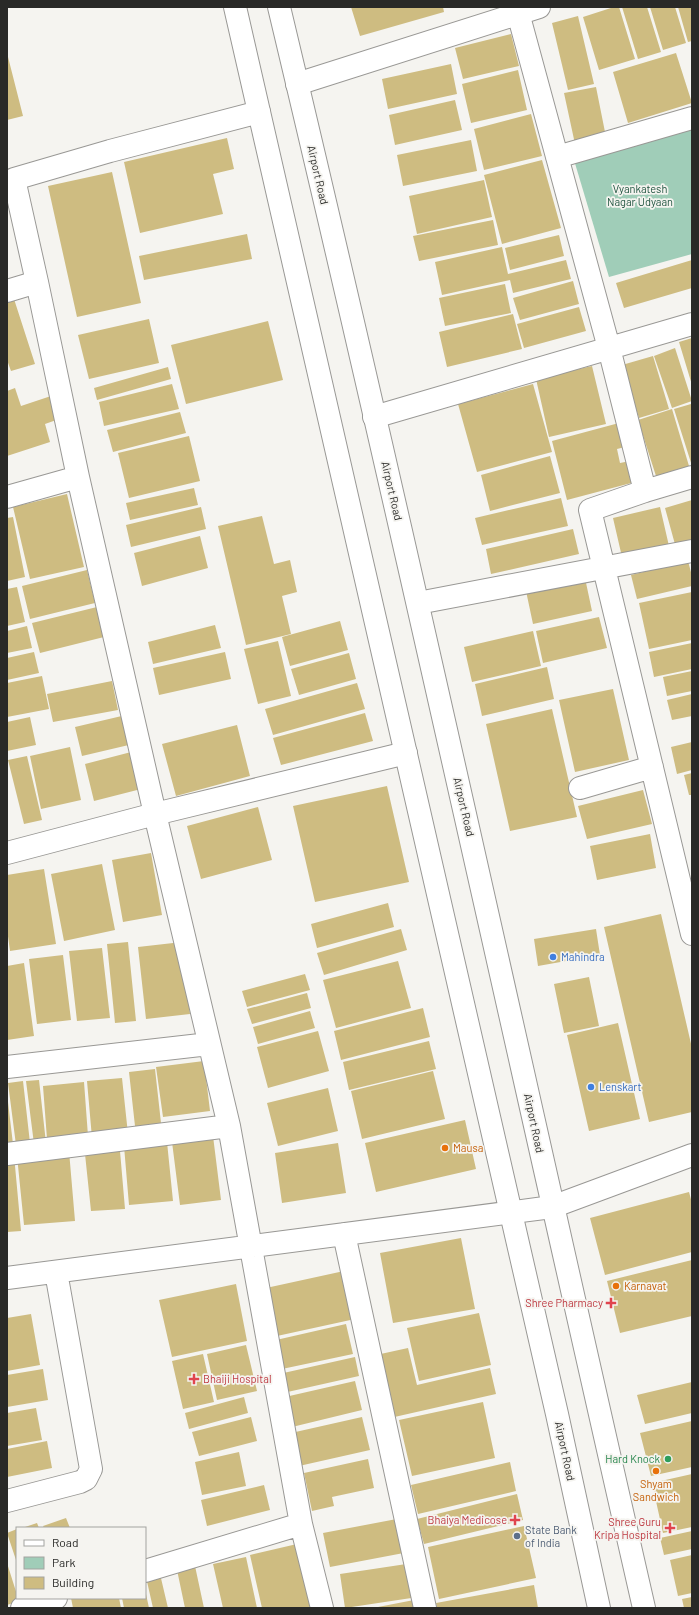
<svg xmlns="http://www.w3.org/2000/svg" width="699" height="1615" font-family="Barlow,sans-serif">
<rect width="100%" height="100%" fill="#f5f4f0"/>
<path fill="#a0cdb8" d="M692,124V254L609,277L574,160Z"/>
<path fill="#cebc81" d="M351,7H443L444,12L360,36Z
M614,7H619L635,59L599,70L583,17Z
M622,7H647L661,52L638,59Z
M650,7H675L686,43L663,50Z
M678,7H692V41L688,42Z
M578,16L594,84L568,90L552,23Z
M511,34L519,66L463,79L455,48Z
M7,53L23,116L7,120Z
M676,53L692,103L628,123L613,72Z
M451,64L457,94L388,109L382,79Z
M518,70L527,110L471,123L462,84Z
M596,87L606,137L575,144L564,93Z
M455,100L462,130L395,145L389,115Z
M531,114L542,156L484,170L474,129Z
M227,138L234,169L213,174L223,214L140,233L124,162Z
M471,140L477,171L403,186L397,155Z
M542,160L561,228L502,244L484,175Z
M112,172L141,303L77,317L48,186Z
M484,180L492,217L417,234L409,196Z
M493,220L498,245L419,261L413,236Z
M247,234L252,259L144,280L139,256Z
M559,235L564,256L510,270L505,248Z
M502,247L508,274L566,260L571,279L513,293L510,280L442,295L435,262Z
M692,260V288L624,308L616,283Z
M573,281L579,304L520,320L513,298Z
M505,284L511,313L445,326L439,298Z
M14,299L35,364L11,371L7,360V301Z
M579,307L586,331L524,348L517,324Z
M513,314L522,349L447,367L439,332Z
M149,319L159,363L89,379L78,335Z
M268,321L283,380L186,404L171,345Z
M692,338V385L679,342Z
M675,348L692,401L672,408L654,356Z
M653,356L669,409L639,418L622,365Z
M592,366L606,424L549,437L536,379Z
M168,367L171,379L97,400L94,388Z
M172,384L179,409L104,426L99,402Z
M533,384L552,452L477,472L458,404Z
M15,388L21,406L54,395L62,418L45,424L50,442L7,456V391Z
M691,404L692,407V466L674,409Z
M672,409L689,466L656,476L638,420Z
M180,412L186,433L113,452L107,430Z
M619,423L625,447L617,449L620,463L630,461L635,482L567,500L552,441Z
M189,436L200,481L129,498L118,453Z
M550,456L560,493L490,511L481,475Z
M194,488L198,505L130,520L126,503Z
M67,494L84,567L30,579L13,507Z
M561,498L568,526L482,545L475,518Z
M692,500V544L676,548L665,508Z
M201,507L206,529L131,547L126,525Z
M660,507L669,546L622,557L613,518Z
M262,516L274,564L290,560L297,592L282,596L291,634L246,645L218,526Z
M13,517L25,577L7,581V518Z
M573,529L579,554L491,574L486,549Z
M200,536L208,568L142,586L134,553Z
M688,561L692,576V586L637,599L631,575Z
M87,570L95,603L30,619L22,586Z
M585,578L592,611L533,624L526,591Z
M17,587L25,622L7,626V589Z
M692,592V640L649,649L639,603Z
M97,607L104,637L40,653L32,623Z
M599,617L607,648L543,663L536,631Z
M340,621L348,650L290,666L282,637Z
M215,625L221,648L153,664L148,642Z
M27,626L32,648L7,653V631Z
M533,631L541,666L472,682L464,647Z
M278,641L291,696L258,704L244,649Z
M692,643V669L654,677L649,652Z
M34,652L39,673L7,680V658Z
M225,652L231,679L159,695L153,668Z
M349,653L356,679L299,695L291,669Z
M547,667L554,699L482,716L475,684Z
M692,671V691L667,696L663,677Z
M42,676L49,709L7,717V683Z
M112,681L118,710L53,722L47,694Z
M357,683L365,709L273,735L265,709Z
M613,689L629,760L575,772L559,700Z
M692,694V716L672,720L667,700Z
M552,709L577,817L510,831L486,724Z
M365,713L373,741L281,765L273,738Z
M126,715L133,744L82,756L75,727Z
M30,717L36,745L7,751V722Z
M237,725L250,776L176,796L162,744Z
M692,742V770L677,774L671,747Z
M70,747L81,800L41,809L30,756Z
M135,751L145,788L94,801L85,764Z
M27,756L42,820L24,824L8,760Z
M692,773V795H689L684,775Z
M387,786L409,882L315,902L293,806Z
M643,790L652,824L587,839L578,806Z
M258,807L272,860L201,879L187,826Z
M650,834L656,868L597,880L590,846Z
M151,853L162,915L123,922L112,860Z
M102,864L115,930L64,941L51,874Z
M44,869L56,944L10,951L7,929V875Z
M388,903L394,927L317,948L311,924Z
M661,914L692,1048V1112L649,1122L604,927Z
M401,929L407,950L324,975L317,953Z
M596,929L600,955L538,966L534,939Z
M128,942L136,1021L115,1023L107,944Z
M182,942L190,1014L146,1019L138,947Z
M102,948L110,1018L77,1021L69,951Z
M63,955L71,1020L37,1024L29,959Z
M398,961L411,1008L336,1028L323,980Z
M24,963L34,1036L7,1040V966Z
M305,974L310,990L247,1007L242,991Z
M589,977L599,1026L564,1033L554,984Z
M307,993L311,1008L252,1024L247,1009Z
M423,1008L430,1037L341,1060L334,1031Z
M310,1011L315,1028L258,1044L253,1027Z
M618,1023L640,1119L589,1131L567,1035Z
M318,1031L329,1071L268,1088L257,1047Z
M429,1041L436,1069L349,1090L343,1062Z
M204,1061L210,1111L163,1117L156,1067Z
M155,1069L162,1132L136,1135L129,1072Z
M433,1071L445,1119L362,1139L351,1091Z
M122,1078L128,1134L92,1138L87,1081Z
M39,1080L46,1143L34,1144L26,1081Z
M23,1081L30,1143L16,1145L8,1083Z
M84,1082L88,1136L47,1139L43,1086Z
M328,1088L338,1131L278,1146L267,1103Z
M8,1102L13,1144L7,1145V1103Z
M465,1120L476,1169L376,1192L365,1143Z
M213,1136L221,1200L180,1205L172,1142Z
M167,1142L173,1201L129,1205L124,1146Z
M338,1143L346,1193L282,1203L275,1153Z
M69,1151L75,1221L24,1225L17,1156Z
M120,1151L125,1209L91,1211L85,1154Z
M14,1155L21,1231L7,1232V1156Z
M689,1192L692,1203V1252L605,1275L590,1218Z
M461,1238L475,1309L393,1323L380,1253Z
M692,1260V1316L620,1333L607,1281Z
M344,1271L355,1319L277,1336L266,1288Z
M236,1284L247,1341L172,1357L159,1300Z
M479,1313L491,1365L419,1381L407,1328Z
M31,1314L40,1365L7,1371V1318Z
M346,1324L353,1354L282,1369L276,1340Z
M246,1345L257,1391L217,1400L207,1354Z
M408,1348L417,1385L490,1368L496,1394L390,1418L376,1355Z
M203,1354L214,1402L183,1409L172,1361Z
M355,1357L359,1376L283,1393L279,1374Z
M43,1369L48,1400L7,1407V1375Z
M355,1381L362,1410L292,1427L285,1397Z
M692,1382V1413L645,1424L637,1395Z
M244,1397L248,1413L189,1429L185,1413Z
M483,1402L495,1458L412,1476L399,1420Z
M36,1408L42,1440L7,1446V1413Z
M251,1417L257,1441L199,1456L192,1432Z
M362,1417L370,1450L299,1466L291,1433Z
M692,1421V1467L651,1476L640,1433Z
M47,1441L52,1468L7,1477V1449Z
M239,1452L246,1486L202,1495L195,1462Z
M368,1459L374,1488L332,1497L334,1506L312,1511L304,1473Z
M510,1462L516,1491L418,1514L411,1485Z
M692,1474V1527L663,1533L652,1483Z
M264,1485L270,1510L207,1526L201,1500Z
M517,1494L523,1520L424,1544L417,1519Z
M66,1518L70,1528H44L43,1526Z
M402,1518L409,1552L330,1567L323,1533Z
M37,1523L39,1528H22Z
M524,1526L536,1578L439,1599L428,1547Z
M17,1529V1563L7,1533Z
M692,1531V1549L664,1555L660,1538Z
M297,1544L312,1608H262L250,1555Z
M692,1555V1593L678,1596L670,1560Z
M246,1557L257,1608H223L213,1564Z
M7,1563L19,1601L7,1605Z
M413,1563L418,1597L345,1608L340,1574Z
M195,1566L204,1608H185L177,1570Z
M160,1574L168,1608H153L146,1577Z
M534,1585L538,1608H437L436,1603Z
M146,1594L149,1608H124L122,1598H145Z
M692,1597V1608H684L682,1599Z
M71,1598H119L121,1608H73Z
M414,1600L415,1608H378V1607Z"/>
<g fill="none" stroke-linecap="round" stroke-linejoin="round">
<defs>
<path id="minor" d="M518,13L609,348L645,491
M297,84L539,7
M259,112L110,151L14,179L37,282L78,477L155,814L229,1126L301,1524L322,1608
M557,157L692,118
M7,291L37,282
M374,417L692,324
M692,477L645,491L590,510L692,934
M7,497L78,477
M418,603L692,551
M580,788L652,767
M7,853L155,814L406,753
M7,1067L209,1044
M7,1154L229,1126
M344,1234L425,1608
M7,1278L552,1207L692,1155
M7,1501L80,1482L86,1479L91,1469L56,1272
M145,1571L301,1524
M22,1608L56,1598"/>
<path id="major" d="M235,7L557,1414L599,1608
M279,7C406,539 522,1074 644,1608"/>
</defs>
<use href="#minor" stroke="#999895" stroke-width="24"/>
<use href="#major" stroke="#999895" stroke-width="24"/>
<use href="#minor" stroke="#fff" stroke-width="22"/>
<use href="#major" stroke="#fff" stroke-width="22"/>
</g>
<g fill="#3f7fe0" stroke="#f5f4f0" stroke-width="1.5">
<circle cx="553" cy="957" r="4"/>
<circle cx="591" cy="1087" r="4"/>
</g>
<g fill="#e8710a" stroke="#f5f4f0" stroke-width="1.5">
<circle cx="445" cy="1148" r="4"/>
<circle cx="616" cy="1286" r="4"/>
<circle cx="656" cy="1471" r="4"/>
</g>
<g fill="#e0444e" stroke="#f5f4f0" stroke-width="1.5">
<path d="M609 1297h4v4h4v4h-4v4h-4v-4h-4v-4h4z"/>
<path d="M192 1373h4v4h4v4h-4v4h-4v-4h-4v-4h4z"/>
<path d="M513 1514h4v4h4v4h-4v4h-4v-4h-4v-4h4z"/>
<path d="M668 1522h4v4h4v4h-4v4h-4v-4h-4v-4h4z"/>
</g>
<circle fill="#2e9e5b" stroke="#f5f4f0" stroke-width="1.5" cx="668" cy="1459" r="4"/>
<circle fill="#5c6f8a" stroke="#f5f4f0" stroke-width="1.5" cx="517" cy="1536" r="4"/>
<g text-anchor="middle" stroke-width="3.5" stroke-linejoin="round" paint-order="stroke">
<g font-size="11" fill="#292927" stroke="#f5f4f0">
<text transform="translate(318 175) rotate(77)" y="4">Airport Road</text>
<text transform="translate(392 491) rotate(77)" y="4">Airport Road</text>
<text transform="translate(464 807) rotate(77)" y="4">Airport Road</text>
<text transform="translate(534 1123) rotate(78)" y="4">Airport Road</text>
<text transform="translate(565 1451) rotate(78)" y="4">Airport Road</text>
</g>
<g font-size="11" fill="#215540" stroke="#f5f4f0">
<text x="640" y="193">Vyankatesh<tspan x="640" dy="13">Nagar Udyaan</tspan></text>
</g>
<g font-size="11" fill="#366cbe" stroke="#f5f4f0" text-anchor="start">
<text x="561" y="961">Mahindra</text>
<text x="599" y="1091">Lenskart</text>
</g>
<g font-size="11" fill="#c56008" stroke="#f5f4f0" text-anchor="start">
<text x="453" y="1152">Mausa</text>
<text x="624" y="1290">Karnavat</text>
<text x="656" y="1488" text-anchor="middle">Shyam<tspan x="656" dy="13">Sandwich</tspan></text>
</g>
<g font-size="11" fill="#be3a42" stroke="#f5f4f0" text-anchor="end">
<text x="603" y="1307">Shree Pharmacy</text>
<text x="203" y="1383" text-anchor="start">Bhaiji Hospital</text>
<text x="507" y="1524">Bhaiya Medicose</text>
<text x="661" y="1526">Shree Guru<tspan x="661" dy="13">Kripa Hospital</tspan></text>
</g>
<g font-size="11" fill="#27864d" stroke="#f5f4f0" text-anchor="end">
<text x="660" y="1463">Hard Knock</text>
</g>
<g font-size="11" fill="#4e5e75" stroke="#f5f4f0" text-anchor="start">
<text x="525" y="1534">State Bank<tspan x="525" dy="13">of India</tspan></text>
</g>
</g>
<rect width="699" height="1615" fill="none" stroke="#292927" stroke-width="16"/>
<rect x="16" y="1527" width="130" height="72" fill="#f5f4f0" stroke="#a3a3a0"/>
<rect x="24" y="1540" width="20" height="6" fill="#ffffff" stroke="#a3a3a0"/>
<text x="52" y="1547" font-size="12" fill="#292927">Road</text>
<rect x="24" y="1557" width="20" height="12" fill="#a0cdb8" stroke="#a3a3a0"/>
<text x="52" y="1567" font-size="12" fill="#292927">Park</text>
<rect x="24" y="1577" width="20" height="12" fill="#cebc81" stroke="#a3a3a0"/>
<text x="52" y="1587" font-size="12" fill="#292927">Building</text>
</svg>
